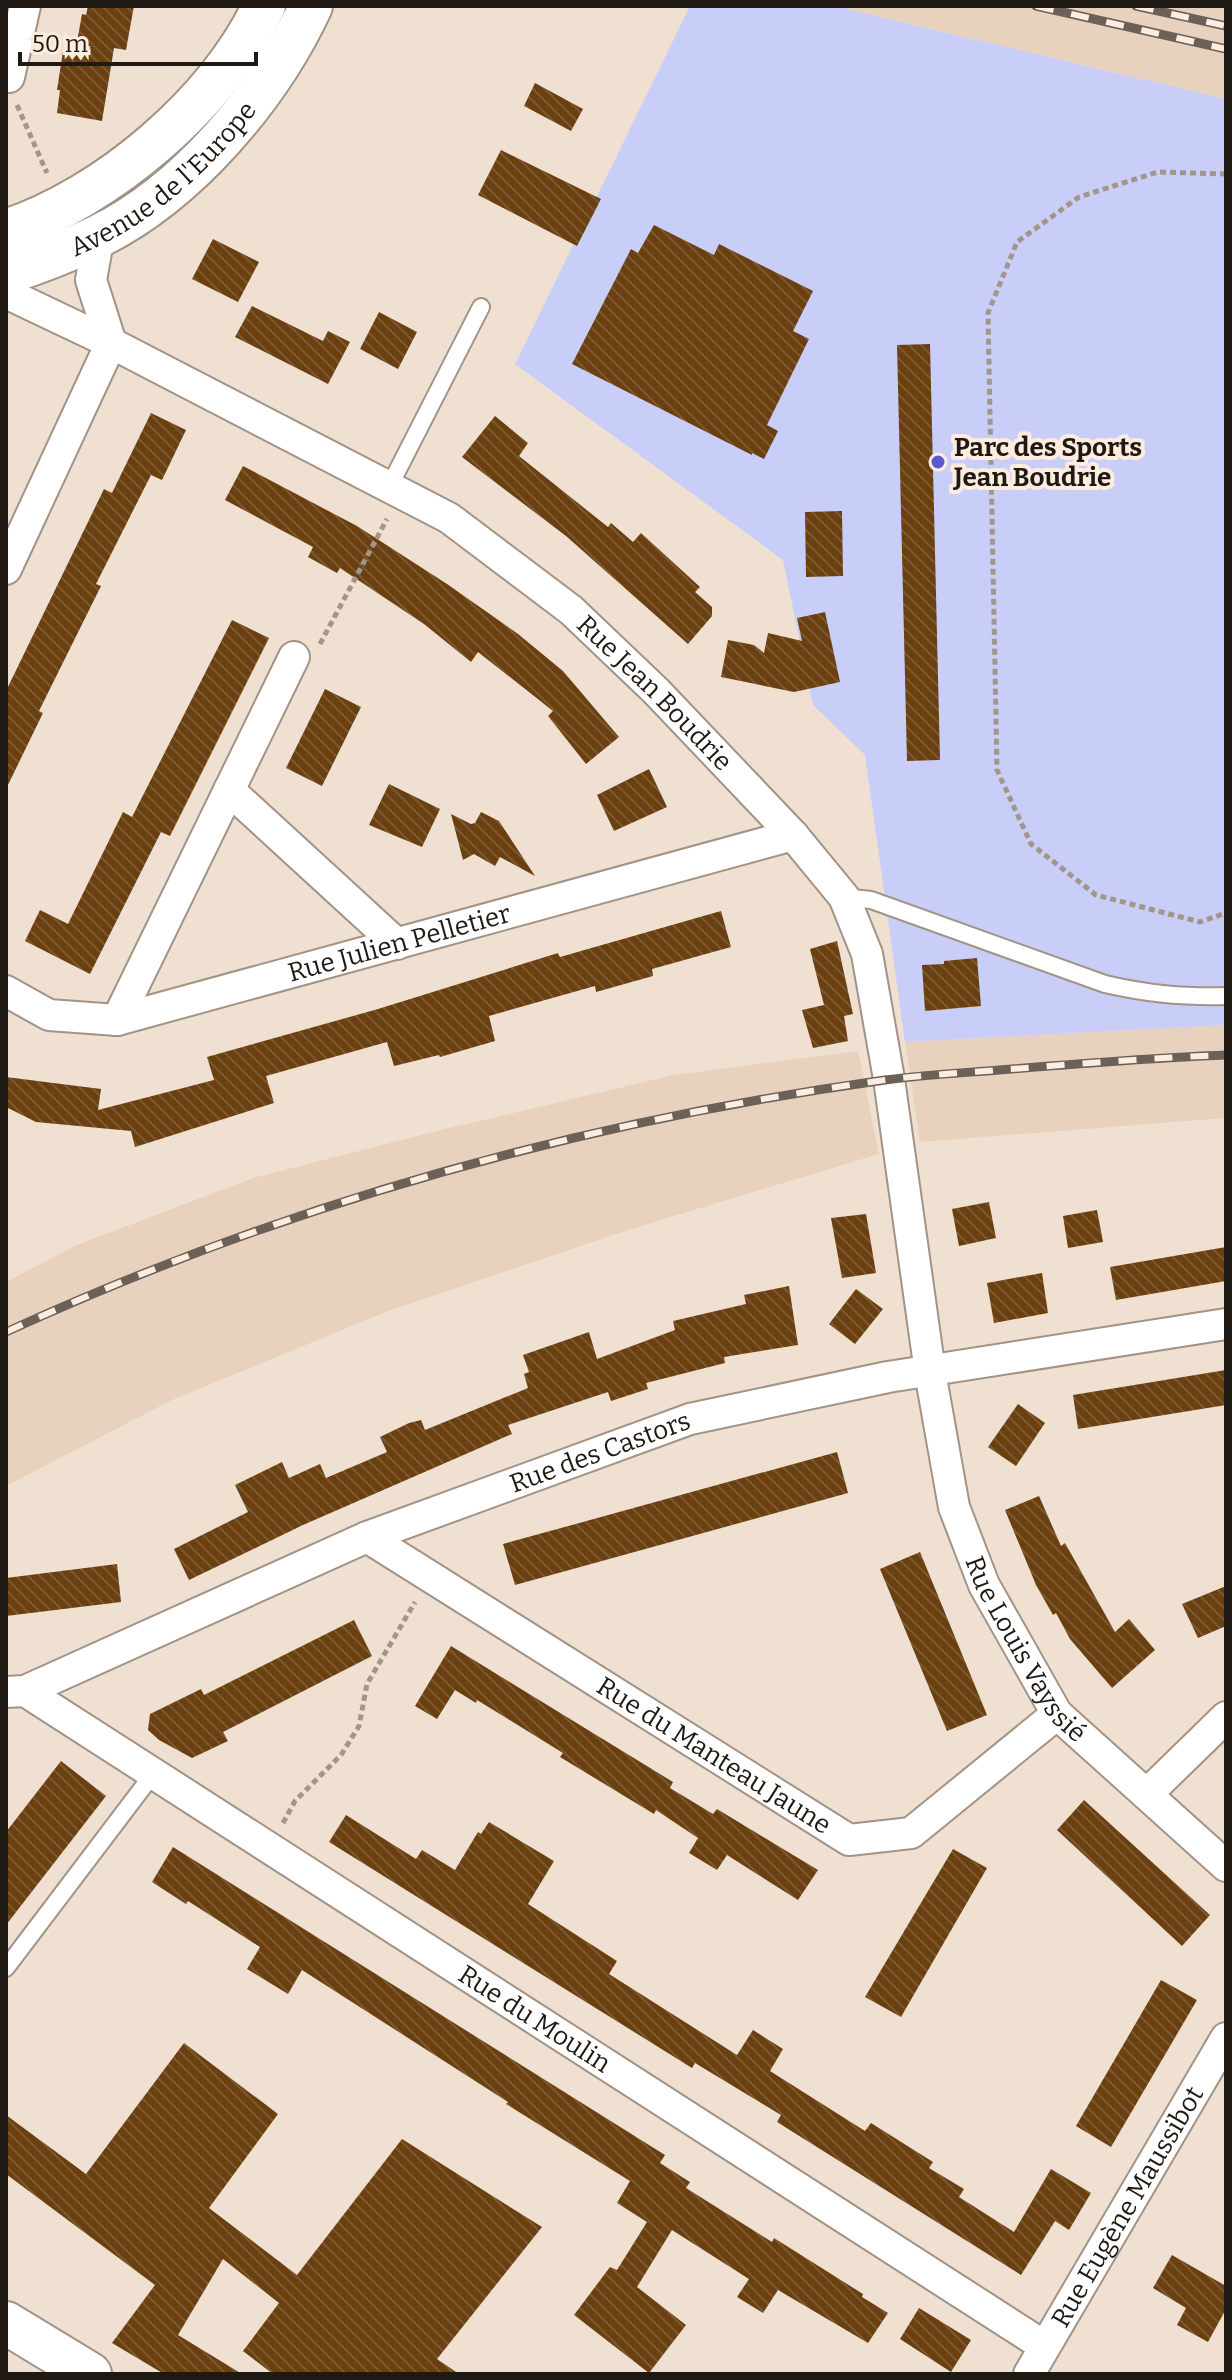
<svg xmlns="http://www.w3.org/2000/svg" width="1232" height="2380" font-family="Bitter,serif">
<defs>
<pattern id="building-back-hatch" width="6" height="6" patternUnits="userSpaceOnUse" patternTransform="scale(2)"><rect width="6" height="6" fill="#6b4010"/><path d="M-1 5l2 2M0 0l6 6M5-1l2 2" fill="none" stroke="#7b5832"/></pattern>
</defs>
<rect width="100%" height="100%" fill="#f0e0d2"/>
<path fill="#e8d2be" d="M834,6H1226V99Z
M1226,1025V1118L920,1142L905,1042Z
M858,1051L879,1154L628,1230L391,1310L172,1400L6,1486V1282L77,1245L253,1178L441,1130L674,1075Z"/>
<path fill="#c9cef8" d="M690,6H834L1226,99V1025L905,1042L865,755L813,705L783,560L515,364Z"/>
<path fill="url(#building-back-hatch)" d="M88,6H134L126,50L114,48L102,121L57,113L60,90H57L63,51L75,53L82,14L86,15Z
M535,83L583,109L571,131L524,106Z
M501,150L601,199L577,246L478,195Z
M654,225L714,255L719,244L813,291L793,331L809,339L767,425L778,431L764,459L752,453V455L572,364L631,249L638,253Z
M213,239L259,262L238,302L192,279Z
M252,306L323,341L328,331L350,342L328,384L235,337Z
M379,312L417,332L398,369L360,349Z
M930,344L940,760L907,761L897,345Z
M151,413L186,430L162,480L151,475L96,584L101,586L39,711L43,713L6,789V691L104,489L112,493Z
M495,416L528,443L519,456L608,527L611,523L633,542L641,533L700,587L695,592L712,607V616L688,644L566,536L462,457Z
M243,466L357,526L447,584L518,634L563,671L619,737L586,764L548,716L553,711L478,652L471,662L424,624L340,568L337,573L308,557L313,547L225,500Z
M842,511L843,576L806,577L805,512Z
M825,612L840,682L794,692L721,677L728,640L754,645L764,653L768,633L802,641L797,618Z
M232,620L269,638L170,836L161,832L90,974L25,941L40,910L68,924L123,812L132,817Z
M325,689L361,707L322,786L286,768Z
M649,769L667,807L614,831L597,795Z
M389,784L440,809L422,847L369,825Z
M481,812L499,821L535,876L500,857L495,866L474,854L463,860L451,814L471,824L475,823Z
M721,911L731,947L652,969L653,976L596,992L595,986L489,1016L495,1041L440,1057L439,1055L394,1066L387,1042L266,1076L274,1103L135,1147L131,1131L36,1122L6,1107V1077L101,1089L98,1110L214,1080L207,1057L378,1009L558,953L560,957Z
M837,941L853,1014L844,1016L848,1041L813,1048L802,1010L824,1005L810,949Z
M977,958L981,1006L925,1011L922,965L944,964V961Z
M989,1202L996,1238L959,1246L952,1209Z
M1097,1210L1103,1242L1068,1248L1063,1216Z
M866,1214L876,1273L842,1278L831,1218Z
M1226,1247V1281L1116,1300L1110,1267Z
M1042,1273L1048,1313L994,1323L987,1283Z
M789,1286L798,1345L724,1357L725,1363L646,1383L648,1389L611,1401L608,1392L508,1425L512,1434L303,1525L189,1580L174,1549L248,1512L235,1485L282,1462L289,1478L320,1464L326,1478L387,1452L380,1437L409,1423L421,1420L425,1430L528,1388L524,1374L529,1372L523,1355L589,1332L597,1359L675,1330L673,1321L746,1304L744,1295Z
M856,1289L883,1309L855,1344L829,1324Z
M1226,1370V1405L1078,1429L1073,1395Z
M1018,1404L1045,1423L1016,1466L988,1447Z
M837,1452L848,1493L515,1585L503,1544Z
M1039,1496L1061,1546L1065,1543L1115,1632L1129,1619L1155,1650L1112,1688L1070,1639L1056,1613L1053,1615L1036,1585L1005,1510Z
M920,1552L987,1715L947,1731L880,1569Z
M117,1564L121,1602L6,1616V1578Z
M1226,1586V1626L1198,1638L1182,1604Z
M354,1620L372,1656L223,1732L228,1741L192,1758L159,1740L148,1730L150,1714L201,1689L204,1695Z
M451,1646L673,1782L670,1788L713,1814L717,1809L818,1870L798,1900L727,1855L717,1870L689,1853L698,1838L656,1810L654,1814L560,1757L563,1753L477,1700L476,1703L455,1690L437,1719L415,1706Z
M61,1761L106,1796L6,1925V1832Z
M1084,1800L1210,1915L1182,1946L1057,1830Z
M346,1815L416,1859L422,1850L455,1870L478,1832L481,1834L489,1822L554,1861L528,1904L617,1961L609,1974L737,2055L753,2030L783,2049L770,2071L865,2131L871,2123L933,2162L929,2168L964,2189L959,2197L1014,2232L1051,2169L1091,2193L1069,2230L1055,2221L1021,2275L777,2122L781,2115L695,2063L692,2068L329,1842Z
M173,1847L665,2155L660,2163L690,2182L686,2188L772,2242L774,2238L863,2294L862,2297L888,2313L868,2343L778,2290L763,2313L737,2297L749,2279L672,2230L637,2287L686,2325L649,2373L574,2315L610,2267L617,2270L647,2222L617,2203L630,2181L506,2104L508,2102L302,1970L288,1994L247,1969L260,1947L188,1901L186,1904L152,1882Z
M953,1849L987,1868L901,2017L865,1997Z
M1161,1980L1197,2000L1111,2147L1076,2126Z
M184,2043L278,2114L209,2208L297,2275L402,2139L542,2227L437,2359L459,2374H273L243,2351L279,2303L223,2259L178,2335L242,2374H164L112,2343L155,2285L6,2174V2115L86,2174Z
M1172,2255L1226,2286V2309L1208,2342L1177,2325L1186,2308L1153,2288Z
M919,2308L971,2340L951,2372L900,2339Z"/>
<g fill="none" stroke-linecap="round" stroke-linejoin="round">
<defs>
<path id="service" d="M389,487L481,307
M844,897L871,900L1105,984C1148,994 1182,997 1226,996
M6,1968L153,1774"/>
<g id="minor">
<path d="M6,77H9L25,6"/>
<path id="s1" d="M99,236L91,280L111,343L449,518L571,610L656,691L793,835L844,897L867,954L889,1079L930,1372L954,1507L984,1585L1057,1714L1226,1866"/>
<path d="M6,293L111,343L6,569"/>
<path d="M229,790L397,944"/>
<path id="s2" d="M6,991L49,1015L117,1020L793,835"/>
<path d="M117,1020L294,657"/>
<path id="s3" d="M367,1537L849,1840L911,1833L1057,1714"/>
<path id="s4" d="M25,1691L1044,2346"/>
<path id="s5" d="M6,1692L25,1691L367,1537L690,1419L888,1377L1226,1324"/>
<path d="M1147,1794L1226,1717"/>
<path id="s6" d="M1029,2374L1226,2038"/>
</g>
<g id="secondary">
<path d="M6,231C108,197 217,104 264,6"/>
<path id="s7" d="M6,273C37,263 68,251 97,237C187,193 269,96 311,6"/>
<path d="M6,2323L90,2374"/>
</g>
</defs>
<use href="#service" stroke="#a29386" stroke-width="20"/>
<use href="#minor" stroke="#a29386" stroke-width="34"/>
<use href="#secondary" stroke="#a29386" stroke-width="46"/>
<path stroke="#a2968b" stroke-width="5" stroke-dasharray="6 4" stroke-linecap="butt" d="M17,105L47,173
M1226,174L1158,172L1079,197L1017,242L988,313L997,770L1031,844L1096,895L1200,922L1226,913
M320,644L387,519
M283,1823L295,1801L341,1755L359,1726L367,1684L415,1602"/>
<use href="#service" stroke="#fff" stroke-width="16"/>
<use href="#minor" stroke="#fff" stroke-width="30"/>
<use href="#secondary" stroke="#fff" stroke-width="42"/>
<defs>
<path id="rail" d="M1036,6L1226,49
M1136,6L1226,26
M6,1332C286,1204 581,1122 885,1080C923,1075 961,1073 999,1070C1074,1064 1150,1058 1226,1055"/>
</defs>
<use href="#rail" stroke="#6b6159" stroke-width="9"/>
<use href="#rail" stroke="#feeddf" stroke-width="6" stroke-dasharray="18" stroke-linecap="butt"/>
</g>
<circle fill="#5c5ad2" stroke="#feeddf" stroke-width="3" cx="938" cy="462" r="8"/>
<g text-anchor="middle" stroke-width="8" stroke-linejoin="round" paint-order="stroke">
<g font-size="26" fill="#1f1914" stroke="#feeddf">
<text dy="9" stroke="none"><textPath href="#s7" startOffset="186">Avenue de l'Europe</textPath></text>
<text dy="9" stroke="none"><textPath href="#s1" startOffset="762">Rue Jean Boudrie</textPath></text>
<text dy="9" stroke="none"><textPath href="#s2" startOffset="410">Rue Julien Pelletier</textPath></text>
<text dy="9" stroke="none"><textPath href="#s5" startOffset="642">Rue des Castors</textPath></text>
<text dy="9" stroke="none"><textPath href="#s1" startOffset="1822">Rue Louis Vayssié</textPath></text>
<text dy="9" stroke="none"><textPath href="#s3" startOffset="410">Rue du Manteau Jaune</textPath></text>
<text dy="9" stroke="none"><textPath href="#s4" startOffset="606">Rue du Moulin</textPath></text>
<text dy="9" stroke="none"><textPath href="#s6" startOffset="194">Rue Eugène Maussibot</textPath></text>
</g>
<g font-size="26" font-weight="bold" fill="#1f1914" stroke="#feeddf" text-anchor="start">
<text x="954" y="456">Parc des Sports<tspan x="954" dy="30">Jean Boudrie</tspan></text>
</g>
</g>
<rect width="1232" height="2380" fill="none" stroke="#1f1914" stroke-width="16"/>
<path d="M20 52v12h236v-12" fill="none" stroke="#1f1914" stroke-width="4"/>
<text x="32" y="52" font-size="24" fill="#1f1914" stroke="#feeddf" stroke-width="6" paint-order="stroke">50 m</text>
</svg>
